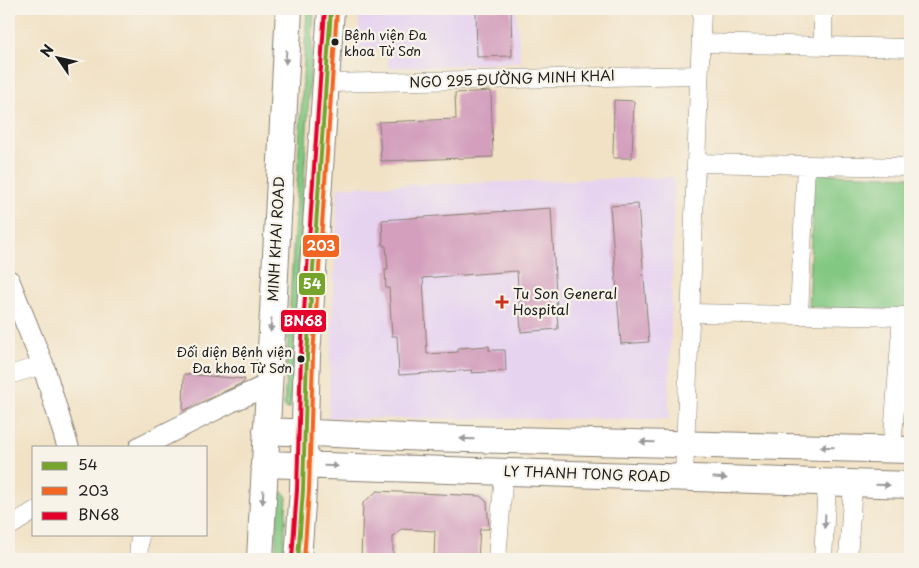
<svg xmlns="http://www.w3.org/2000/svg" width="919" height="568" font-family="'Playpen Sans',sans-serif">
<rect width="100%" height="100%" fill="#f7f3e8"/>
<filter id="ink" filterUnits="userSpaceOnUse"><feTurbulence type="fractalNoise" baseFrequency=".02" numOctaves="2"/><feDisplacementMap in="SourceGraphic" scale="10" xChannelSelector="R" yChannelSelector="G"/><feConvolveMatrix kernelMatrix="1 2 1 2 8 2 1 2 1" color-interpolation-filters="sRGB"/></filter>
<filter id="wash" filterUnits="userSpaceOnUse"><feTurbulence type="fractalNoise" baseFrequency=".0096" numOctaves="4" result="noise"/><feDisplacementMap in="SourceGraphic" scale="20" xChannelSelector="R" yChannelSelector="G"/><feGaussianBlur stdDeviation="1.12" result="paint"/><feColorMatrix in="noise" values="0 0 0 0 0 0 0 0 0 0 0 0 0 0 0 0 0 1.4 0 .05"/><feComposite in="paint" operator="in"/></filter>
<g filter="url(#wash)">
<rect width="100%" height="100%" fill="#f1e2c6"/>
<path fill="#e6d3f0" d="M359,9H516L521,62L388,68L387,49L359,50Z
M674,177L669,419L328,418L338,187Z"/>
<path fill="#83c882" stroke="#50724f" d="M307,9H314L291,401L290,408L287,409L284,406Z
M814,173L910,177V311L808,307Z
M283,492L287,497L283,559H275L278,499L280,494Z"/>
<g id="blocks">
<path fill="#d39fbd" d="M476,9H511L512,56L477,57Z
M491,91L493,157L381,161L379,122L456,119L455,93Z
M614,100L634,101L632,158H613Z
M638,204L649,342L621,344L610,206Z
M551,208L558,329L521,332L517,271L423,278L427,354L458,352V348L489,346V350H505L506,371L471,373L472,370L399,375L397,336H392L389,288H386L385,270H388L386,246H383L382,220Z
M184,374L245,379L244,382L183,411Z
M377,491L480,496L487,502L489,529H480L478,559H434L435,531L401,529L393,537V559H361L363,503Z"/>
</g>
</g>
<g filter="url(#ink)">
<use href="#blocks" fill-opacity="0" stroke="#867f71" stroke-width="1"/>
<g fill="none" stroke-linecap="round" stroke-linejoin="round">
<defs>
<path id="minor" d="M701,43L910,48
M823,46V9
M327,83L698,75
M696,163L910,167
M690,313L910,317
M799,315L806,165
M9,375L43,365
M892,449L902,316
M684,477L702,9
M9,527L34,511
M138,559L140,534
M497,559L504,471
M823,559L827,483
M848,559L853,484"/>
<path id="tertiary" d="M9,281L43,365L68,447
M140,447L230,402L268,385"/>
<path id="primary" d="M266,431L427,438L910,450
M264,464L910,485
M260,559L289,9
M298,559L303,490L307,355L331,9"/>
</defs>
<use href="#minor" stroke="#867f71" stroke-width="19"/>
<use href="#tertiary" stroke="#867f71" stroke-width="23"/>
<use href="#primary" stroke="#867f71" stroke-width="28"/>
<use href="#minor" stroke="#fff" stroke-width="18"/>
<use href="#tertiary" stroke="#fff" stroke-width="21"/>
<use href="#primary" stroke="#fff" stroke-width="26"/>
<defs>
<path id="bus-1" d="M298,559L303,490L307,355L331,9"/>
<path id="bus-2" d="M304,559L309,490L313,355L337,9"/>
<path id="bus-3" d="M292,559L297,490L301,355L325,9"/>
</defs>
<use href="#bus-1" stroke="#f7f3e8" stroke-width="8"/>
<use href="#bus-2" stroke="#f7f3e8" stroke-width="8"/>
<use href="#bus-3" stroke="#f7f3e8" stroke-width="8"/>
<use href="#bus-1" stroke="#76a32b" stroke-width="4"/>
<use href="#bus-2" stroke="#f26522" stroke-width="4"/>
<use href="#bus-3" stroke="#e4002b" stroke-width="4"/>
</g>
<defs><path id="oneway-solid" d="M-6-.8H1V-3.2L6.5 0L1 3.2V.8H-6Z" transform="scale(1.25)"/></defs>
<g fill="#999">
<use href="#oneway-solid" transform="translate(286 57) rotate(93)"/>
<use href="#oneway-solid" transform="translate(271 325) rotate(93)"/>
<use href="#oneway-solid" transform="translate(467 439) rotate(-179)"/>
<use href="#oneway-solid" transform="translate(647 442) rotate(-179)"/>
<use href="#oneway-solid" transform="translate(827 447) rotate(-178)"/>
<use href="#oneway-solid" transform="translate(331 466) rotate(2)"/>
<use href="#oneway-solid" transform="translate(720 478) rotate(3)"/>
<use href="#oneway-solid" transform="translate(883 485) rotate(1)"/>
<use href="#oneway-solid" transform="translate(263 497) rotate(93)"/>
<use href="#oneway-solid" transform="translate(825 521) rotate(93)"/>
</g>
</g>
<g fill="#1c1c1c" stroke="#f7f3e8" stroke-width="2">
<circle cx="335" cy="42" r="4.5"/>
<circle cx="301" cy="359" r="4.5"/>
</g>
<path fill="#c8321e" stroke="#f7f3e8" stroke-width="2" d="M499.5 294.5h5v5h5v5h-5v5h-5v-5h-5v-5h5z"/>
<g text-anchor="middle" stroke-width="4.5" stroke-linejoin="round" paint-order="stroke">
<g font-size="13" fill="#1c1c1c" stroke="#f7f3e8" text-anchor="start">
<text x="344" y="40">Bệnh viện Đa<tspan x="344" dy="16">khoa Từ Sơn</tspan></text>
<text x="292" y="357" text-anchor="end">Đối diện Bệnh viện<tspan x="292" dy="16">Đa khoa Từ Sơn</tspan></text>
</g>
<g font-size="14" fill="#1c1c1c" stroke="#f7f3e8">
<text transform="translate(512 79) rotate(-2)" y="5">NGO 295 ĐƯỜNG MINH KHAI</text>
<text transform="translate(276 239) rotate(-87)" y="5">MINH KHAI ROAD</text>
<text transform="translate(587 474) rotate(2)" y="5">LY THANH TONG ROAD</text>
</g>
<g font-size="14" fill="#1c1c1c" stroke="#f7f3e8" text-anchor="start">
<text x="513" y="299">Tu Son General<tspan x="513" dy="16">Hospital</tspan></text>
</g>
</g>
<g stroke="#f7f3e8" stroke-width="2">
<rect x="302" y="234" width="38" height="24" rx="5" fill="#f26522"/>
<rect x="298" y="272" width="28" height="24" rx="5" fill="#76a32b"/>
<rect x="280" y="309" width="47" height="24" rx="5" fill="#e4002b"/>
</g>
<g font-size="14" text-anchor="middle" font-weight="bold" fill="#fff">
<text x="321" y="251">203</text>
<text x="312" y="289">54</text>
<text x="303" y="326">BN68</text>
</g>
<rect width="919" height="568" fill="none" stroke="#f7f3e8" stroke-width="30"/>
<rect x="32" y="446" width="175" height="90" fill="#f7f3e8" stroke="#9f9d96"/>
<rect x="42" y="462" width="25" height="8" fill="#76a32b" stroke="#9f9d96"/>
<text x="78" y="470" font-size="15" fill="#1c1c1c">54</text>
<rect x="42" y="487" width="25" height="8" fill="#f26522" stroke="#9f9d96"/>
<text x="78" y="496" font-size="15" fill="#1c1c1c">203</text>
<rect x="42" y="512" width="25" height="8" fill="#e4002b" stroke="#9f9d96"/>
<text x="78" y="520" font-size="15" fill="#1c1c1c">BN68</text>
<g transform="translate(58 58) rotate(304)" stroke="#f7f3e8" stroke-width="4" paint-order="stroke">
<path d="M0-4L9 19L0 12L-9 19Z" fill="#1c1c1c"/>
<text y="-8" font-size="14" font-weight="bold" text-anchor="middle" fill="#1c1c1c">N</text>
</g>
</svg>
